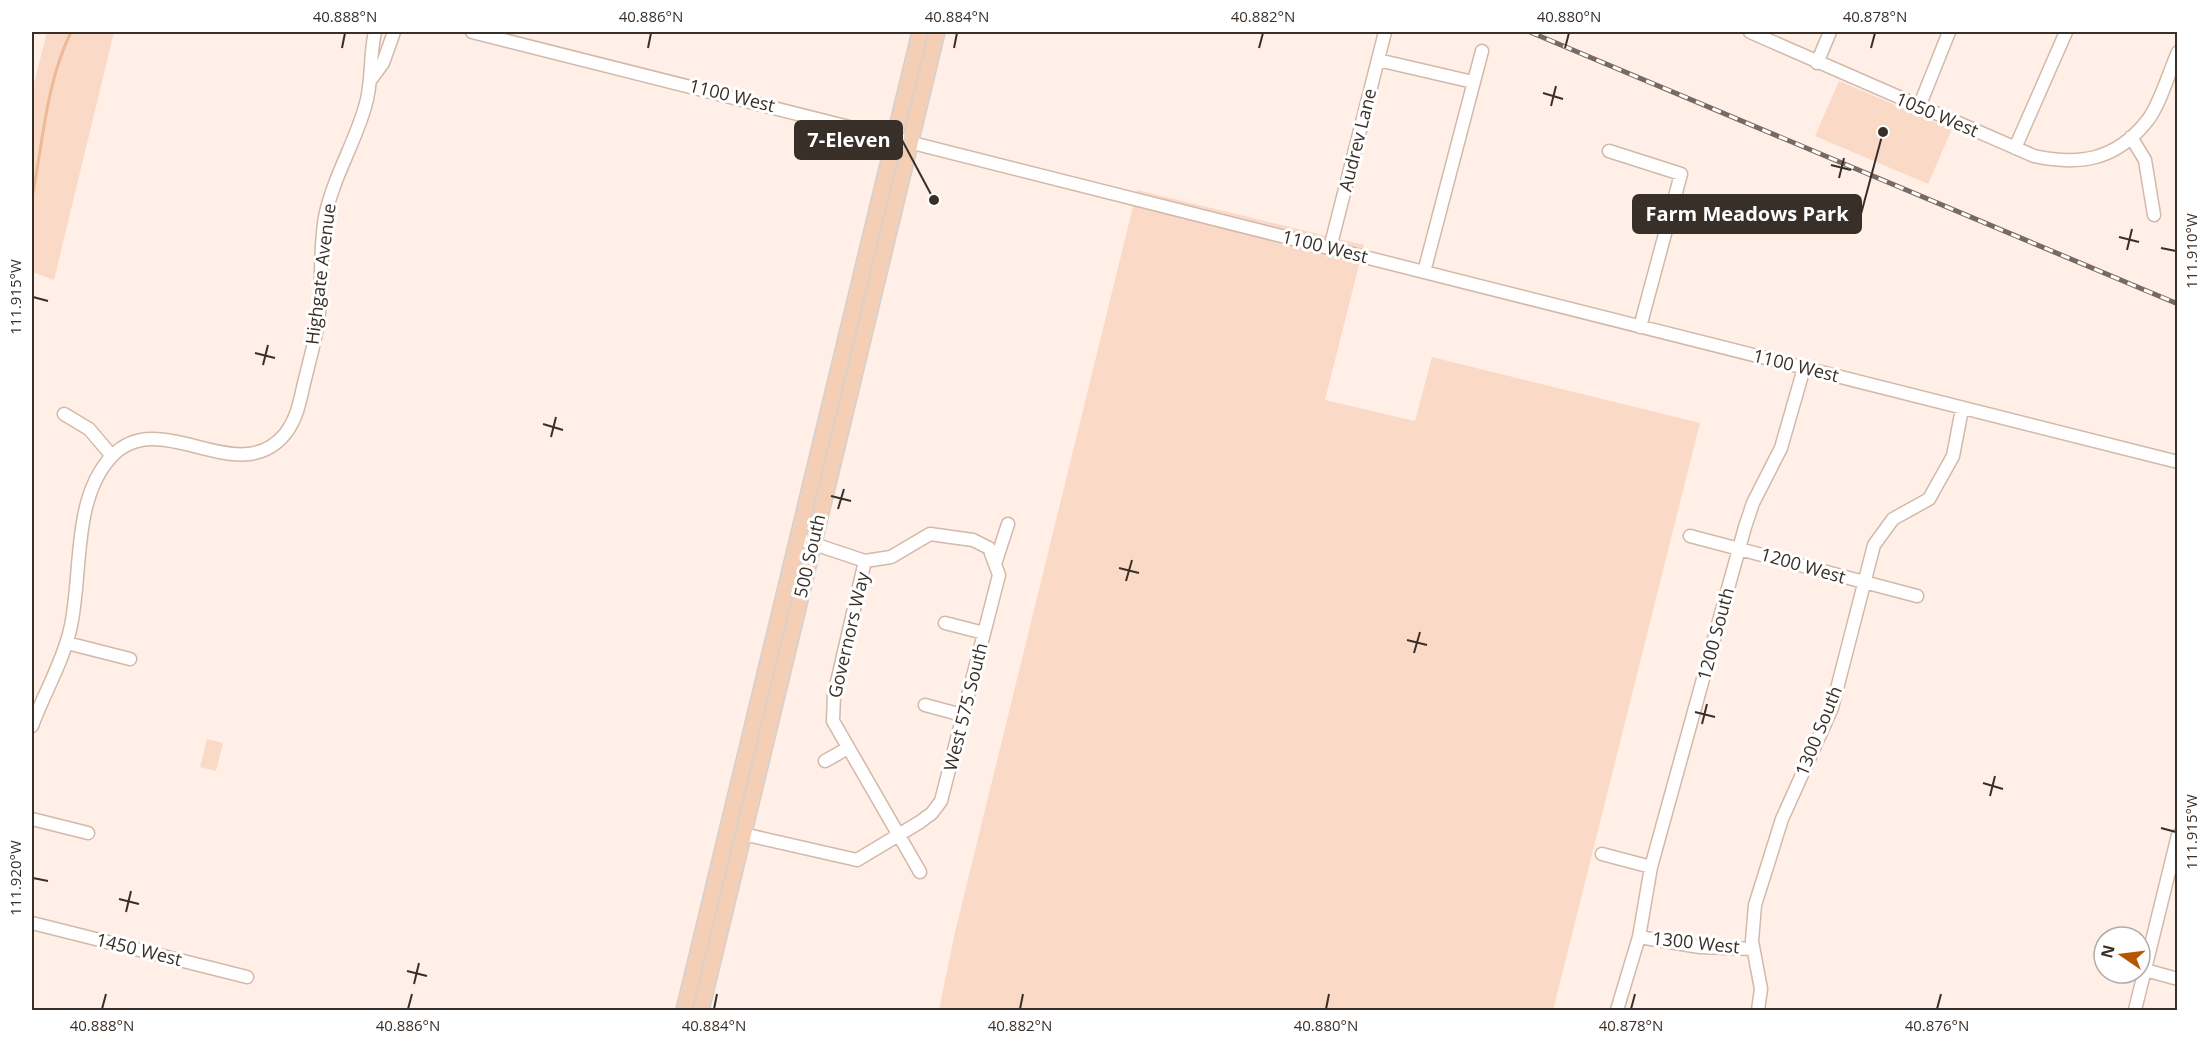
<svg xmlns="http://www.w3.org/2000/svg" width="2209" height="1042" font-family="'Open Sans',sans-serif">
<rect width="100%" height="100%" fill="#ffefe6"/>
<path fill="#fadac6" d="M47,32H114L54,280L32,272V91Z
M1839,81L1952,129L1928,184L1815,136Z
M1137,190L1364,245L1325,400L1415,421L1432,357L1700,423L1553,1010H939L955,932Z
M207,739L223,743L216,771L200,767Z"/>
<g fill="none" stroke-linecap="round" stroke-linejoin="round">
<path stroke="#efb897" stroke-width="3" d="M32,198C43,142 46,83 71,32"/>
<defs>
<path id="minor" d="M472,32L2178,462
M1750,32L2034,156C2080,166 2116,160 2147,121C2160,105 2169,72 2178,52
M1378,60L1473,82
M1817,63L1830,32
M372,78L383,63L394,32
M1919,107L1949,32
M2131,137L2145,160L2154,215
M2015,148L2066,32
M1609,151L1681,174L1640,327
M1330,248L1385,32
M1424,272L1482,51
M64,414L89,429L112,456
M1690,536L1917,596
M865,561L834,695L833,721L920,872
M996,561L1008,524
M945,623L984,633
M67,643L130,659
M925,705L962,715
M32,726C44,693 62,664 70,630C83,576 71,499 112,456C161,405 238,491 285,434C297,419 300,401 304,383C311,355 319,328 320,299C322,271 320,245 325,217C333,178 354,145 365,107C373,82 369,57 375,32
M825,761L848,748
M32,819L88,833
M743,834L857,860L920,822L932,813L941,801L999,575L989,548L973,540L930,534L891,557L865,561L805,541
M1602,854L1651,867
M32,923L247,977
M1639,937L1700,947L1753,949
M2145,970L2178,979
M1617,1010L1639,937L1651,867L1745,527L1753,503L1781,448L1804,368
M1758,1010L1761,989L1752,941L1755,905L1782,819L1832,708L1874,545L1893,519L1929,499L1953,456L1962,409
M2135,1010L2178,835"/>
<path id="major" d="M684,1010L920,32
M701,1010L937,32"/>
</defs>
<use href="#minor" stroke="#d2b9aa" stroke-width="15"/>
<use href="#major" stroke="#d3d1d0" stroke-width="18"/>
<use href="#minor" stroke="#fff" stroke-width="12"/>
<use href="#major" stroke="#f5ceb6" stroke-width="15"/>
<defs>
<path id="rail" d="M1530,32L2178,304"/>
</defs>
<use href="#rail" stroke="#766a63" stroke-width="5"/>
<use href="#rail" stroke="#fff" stroke-width="3" stroke-dasharray="9" stroke-linecap="butt"/>
</g>
<path fill="none" stroke="#392f29" stroke-width="2" d="M342,48L345,33M648,48L651,33M954,48L957,33M1259,48L1263,33M1565,48L1569,33M1871,48L1875,33M1543,93L1563,99M1551,106L1556,86M1831,165L1851,170M1839,178L1844,158M2119,237L2139,242M2161,248L2176,251M2127,250L2132,229M33,297L48,301M255,353L275,358M263,365L268,345M543,424L563,430M551,437L556,417M831,496L851,501M838,509L844,489M1119,568L1139,573M1126,581L1132,560M1407,640L1427,645M1414,653L1420,632M1695,712L1715,717M1702,724L1707,704M1983,783L2003,789M1990,796L1995,776M2161,828L2176,832M33,878L48,881M119,899L139,904M126,912L131,891M407,971L427,976M414,984L419,963M102,1009L106,994M408,1009L412,994M714,1009L717,994M1020,1009L1023,994M1326,1009L1329,994M1631,1009L1635,994M1937,1009L1941,994"/>
<g text-anchor="middle" stroke-width="6" stroke-linejoin="round" paint-order="stroke">
<g font-size="18" fill="#392f29" stroke="#fff">
<text transform="translate(732 96) rotate(14)" y="6">1100 West</text>
<text transform="translate(1937 115) rotate(23)" y="6">1050 West</text>
<text transform="translate(1358 140) rotate(-76)" y="6">Audrev Lane</text>
<text transform="translate(1325 247) rotate(14)" y="6">1100 West</text>
<text transform="translate(321 274) rotate(-83)" y="6">Highgate Avenue</text>
<text transform="translate(1796 366) rotate(14)" y="6">1100 West</text>
<text transform="translate(810 556) rotate(-77)" y="6">500 South</text>
<text transform="translate(1803 566) rotate(16)" y="6">1200 West</text>
<text transform="translate(1716 634) rotate(-75)" y="6">1200 South</text>
<text transform="translate(849 635) rotate(-77)" y="6">Governors Way</text>
<text transform="translate(966 707) rotate(-76)" y="6">West 575 South</text>
<text transform="translate(1819 731) rotate(-68)" y="6">1300 South</text>
<text transform="translate(1696 943) rotate(6)" y="6">1300 West</text>
<text transform="translate(139 950) rotate(14)" y="6">1450 West</text>
</g>
</g>
<path fill="none" stroke="#392f29" stroke-width="2" d="M934 200L902 140M1883 132L1861 214"/>
<g fill="#392f29" stroke="#fff" stroke-width="2">
<circle cx="934" cy="200" r="6"/>
<circle cx="1883" cy="132" r="6"/>
</g>
<g fill="#392f29" stroke="#392f29" stroke-width="2">
<rect x="795" y="121" width="107" height="38" rx="6"/>
<rect x="1633" y="195" width="228" height="38" rx="6"/>
</g>
<g font-size="20" text-anchor="middle" font-weight="bold" fill="#fff">
<text x="849" y="147">7-Eleven</text>
<text x="1747" y="221">Farm Meadows Park</text>
</g>
<rect width="2209" height="1042" fill="none" stroke="#ffffff" stroke-width="66"/>
<g transform="translate(2122 955) rotate(284)"><circle r="28" fill="#ffffff" stroke="#b0aca9" stroke-width="1.5"/>
<path d="M0-4.5L10 22L0 15L-10 22Z" fill="#b45700"/>
<text y="-9" font-size="16" font-weight="bold" text-anchor="middle" fill="#392f29">N</text>
</g>
<rect x="33" y="33" width="2143" height="976" fill="none" stroke="#392f29" stroke-width="2"/>
<g font-size="15" text-anchor="middle" fill="#392f29">
<text x="345" y="22">40.888°N</text>
<text x="651" y="22">40.886°N</text>
<text x="957" y="22">40.884°N</text>
<text x="1263" y="22">40.882°N</text>
<text x="1569" y="22">40.880°N</text>
<text x="1875" y="22">40.878°N</text>
<text transform="translate(2192 251) rotate(-90)" y="5">111.910°W</text>
<text transform="translate(16 297) rotate(-90)" y="5">111.915°W</text>
<text transform="translate(2192 832) rotate(-90)" y="5">111.915°W</text>
<text transform="translate(16 878) rotate(-90)" y="5">111.920°W</text>
<text x="102" y="1031">40.888°N</text>
<text x="408" y="1031">40.886°N</text>
<text x="714" y="1031">40.884°N</text>
<text x="1020" y="1031">40.882°N</text>
<text x="1326" y="1031">40.880°N</text>
<text x="1631" y="1031">40.878°N</text>
<text x="1937" y="1031">40.876°N</text>
</g>
</svg>
